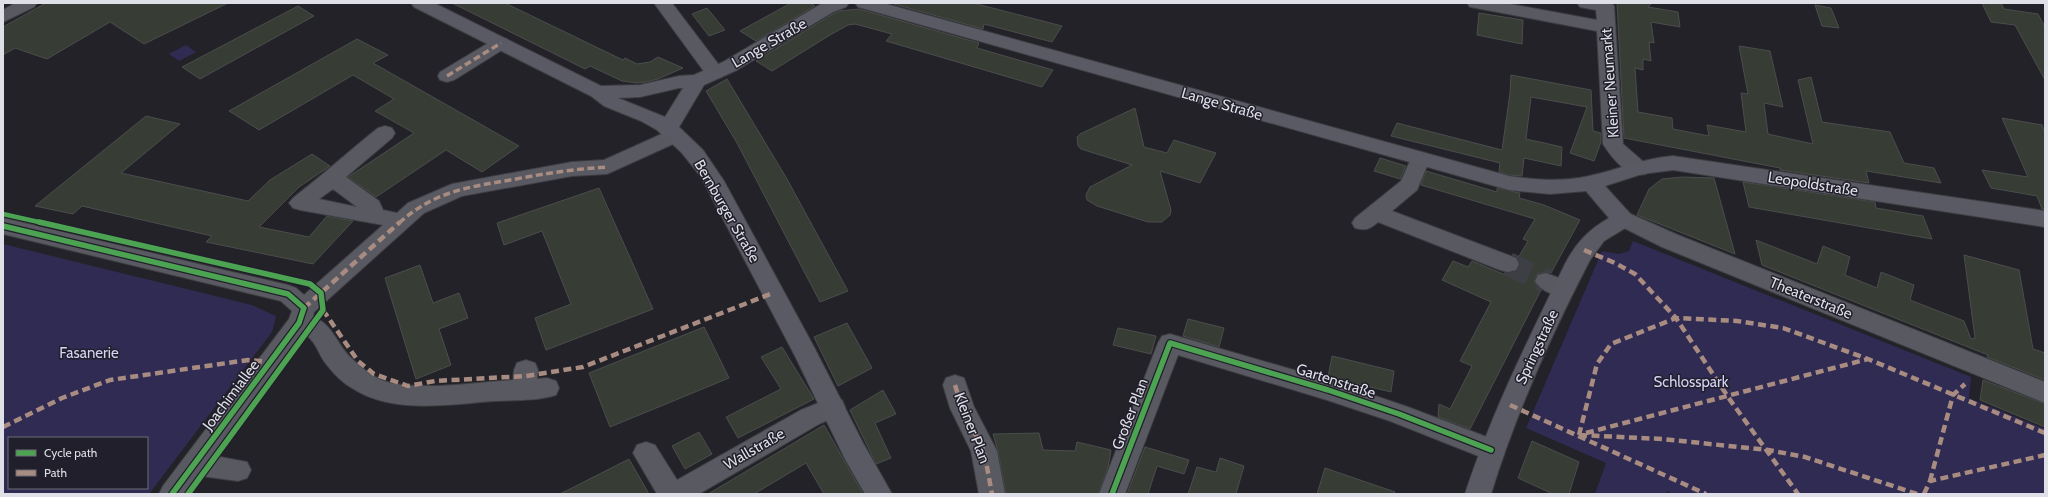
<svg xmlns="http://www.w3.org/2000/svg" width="2048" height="497" font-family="Cabin,sans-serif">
<rect width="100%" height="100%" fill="#222228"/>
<path fill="#302b52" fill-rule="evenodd" d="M186,45L196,52L179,61L169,54Z
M1633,241L1971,377L1969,398L2045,429V494H1672L1667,491L1666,494H1595L1606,463L1526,428L1602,251L1619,254L1629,251Z
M3,244L252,305L276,316L272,332L149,494H3ZM9,438H147V488H9Z"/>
<path fill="#373d34" stroke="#4b4d4d" d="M46,3H228L144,44L110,22L47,59L15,48L3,55V27Z
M452,3H505L623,60L625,58L637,64L650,62L658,57L683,68L658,79L646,82L637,83L622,81L590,66L585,69Z
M791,3H810L815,6L756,41L740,31Z
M906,3H973L1062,26L1052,42L984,24L983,29L894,4Z
M1617,3H1652L1648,7L1678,12L1680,27L1651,22L1654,43L1649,42L1651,61L1643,59V70L1635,68L1638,112L1672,118L1673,129L1709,136L1707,125L1746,132L1741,93L1748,94L1739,46L1770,51L1783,107L1764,103L1768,134L1813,144L1798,80L1811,77L1822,122L1890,132L1904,163L1934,168L1941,183L1866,171L1869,183L1780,170V168L1624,138Z
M1982,3H2001L2004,9L2038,14L2045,27V80L2015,25L1991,22Z
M1815,5L1831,8L1839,28L1822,26Z
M298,6L314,16L200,79L182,67Z
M707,8L725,30L709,36L692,14Z
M859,9L979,43L977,48L1053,70L1042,87L886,41L892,34L855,24L848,25L830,35L772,71L756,61L831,15L839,11Z
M1479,13L1523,20L1522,44L1477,35Z
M357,39L388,55L373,63L519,146L482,172L446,150L376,197L348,177L414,133L375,111L394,99L353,75L259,130L229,111Z
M1511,75L1591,90L1593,131L1601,133V142L1594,161L1570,153L1587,107L1531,97L1526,139L1562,147L1561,166L1524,158L1522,176L1509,175L1499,172L1500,163L1391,136L1397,123L1502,150L1510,93Z
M727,79L787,179L848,291L820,302L737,143L706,91Z
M1135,108L1144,147L1167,153L1174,140L1216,153L1200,183L1160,171L1171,210L1170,215L1162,222H1148L1097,206L1087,200L1086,195L1090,187L1132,165L1081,149L1078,146L1077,137L1080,134Z
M146,116L180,124L121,173L248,201L270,180L312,154L330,166L299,187L259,227L309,237L327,216L353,221L313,264L206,242L212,236L82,206L73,214L35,206Z
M2002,118L2042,125L2045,133V209H2042L2037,196L1991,188L1982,170L2028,177Z
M1380,158L1406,166L1400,179L1374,171Z
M1426,171L1497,192V188L1520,193L1519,198L1544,205L1580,220L1551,273L1546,272L1537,274L1534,282L1541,290L1470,429L1438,417L1439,404L1450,409L1462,386L1472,366L1460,361L1491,302L1442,280L1453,261L1468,267L1472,261L1508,276L1509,273L1516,271L1520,265L1518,258L1528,241L1523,239L1535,219L1421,185Z
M1682,177L1714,178L1735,254L1637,215L1649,189L1662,179Z
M1743,182L1875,202L1876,208L1923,216L1932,239L1749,207Z
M599,188L653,309L546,350L535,318L571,304L542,231L504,245L497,223Z
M1756,240L1817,264L1823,246L1850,257L1845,275L1877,288L1881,272L1914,285L1910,300L1964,321L1971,339L1975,338L1964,255L2019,270L2033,349L2045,353V380L1987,357L1988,355L1762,265Z
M420,265L433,303L459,293L468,318L439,329L451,365L416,379L385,278Z
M1188,319L1224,328L1219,347L1183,336Z
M847,323L872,368L838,386L814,337Z
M704,327L729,378L610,427L589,373Z
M1118,328L1156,336L1151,354L1113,345Z
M782,347L814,399L738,438L726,417L781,389L761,357Z
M1332,356L1394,371L1391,392L1328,377Z
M1983,380L2045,404V427L1980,400Z
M883,390L896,414L875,423L891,458L876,464L850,410Z
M824,425L863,494H824L806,463L754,494H708Z
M699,432L712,454L685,469L672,446Z
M1039,433L1043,450L1075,451L1077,442L1111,450L1108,468L1098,494H1006L998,451L993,434Z
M1532,441L1579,462L1569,494H1553L1518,478Z
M1145,447L1189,460L1184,474L1157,466L1148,494H1127Z
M1220,458L1244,466L1236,494H1188L1197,467L1216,472Z
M629,459L649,494H560Z
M1325,468L1395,492L1394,494H1317Z"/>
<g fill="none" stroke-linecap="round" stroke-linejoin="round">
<path stroke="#3e3e45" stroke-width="24" stroke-dasharray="24 12" stroke-linecap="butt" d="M1508,264L1546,281"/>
<defs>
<path id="minor" d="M15,3H37L34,7L3,22V10Z
M654,3H672L722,69L724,73L722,77L715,79L708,77Z
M1467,3H1505L1597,20L1596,10L1580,7L1577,3H1612L1614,6L1623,144L1646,164L1649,169L1646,174C1628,179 1612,158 1603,144L1597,31L1476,8L1470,7Z
M501,37L507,39L510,43L507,47L454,80L447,82L440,80L438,76L440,72L495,39Z
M385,126L392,128L395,133L392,138L346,177L379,201L383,210L397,213L408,203L452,184L572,162L604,160L675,128L682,130L685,135L682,140L607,174L572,176L462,196L424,213L314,312L313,317C333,324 337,345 351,358C362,368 371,376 384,381C415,392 479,382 513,380L514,370L517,363L526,360L535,363L538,370L537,379L547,378L556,381L559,388L556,395C537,401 515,400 495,401C449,404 393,415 352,388C343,383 333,373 327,365C317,353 319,345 304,333L215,456L247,462L251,470L247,478L238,481L201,476L187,494H159L163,486L289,319L292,311L281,301L3,234V218L288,285L296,288L304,295L383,225L300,210L293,208L289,203L293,198C322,176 349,151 378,128ZM333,189L357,207L319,199Z
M1420,152L1427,154L1430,159L1417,190L1392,211L1516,258L1519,264L1516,270L1508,272L1500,270L1378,222C1370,229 1366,231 1355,228L1352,223L1355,218L1401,181L1413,154Z
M1624,211L1678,235L2045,382V403L1662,247L1616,224L1613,219L1616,214Z
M1546,273L1572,283L1575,289L1572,295C1560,299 1541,292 1535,281L1538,275Z
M1170,334L1328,380L1408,407L1500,442L1504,450L1500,458L1491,461L1390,421L1327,400L1178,355L1125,494H1099L1158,343L1162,336Z
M955,375L964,378L974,407L997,451L1005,494H979L971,451L950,408L943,385L946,378Z
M833,397L842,400L845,407L842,414L819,424L699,494H657L633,453L637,445L646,442L655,445L677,480L801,410Z"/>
<path id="major" d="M411,3H434L601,86L640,85L679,76L694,75L723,62L821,4L849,3L846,7L833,12L737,70L704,85L679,127L703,150L724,181L815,349L863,443L892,494H865L845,459L795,356L701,177L681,152L657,130L641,121L604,106L591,96L414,7ZM679,88H683L665,117L618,98L640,97Z
M855,3H883L1509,176C1536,180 1562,182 1589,176C1618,170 1643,158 1673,156L2045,211V227L1673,170L1642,174L1605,186L1635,219L1632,224L1604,241L1590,260C1551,335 1516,413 1491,494H1465C1491,414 1528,340 1565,264C1576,243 1588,230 1609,218L1586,191L1550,194L1509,190L858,7Z"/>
</defs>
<use href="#minor" stroke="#3d3d42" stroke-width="2"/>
<use href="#major" stroke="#3d3d42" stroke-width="2"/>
<use href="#minor" fill="#595961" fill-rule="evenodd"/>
<use href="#major" fill="#5a5a64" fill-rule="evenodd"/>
<path stroke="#a88b81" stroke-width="3.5" stroke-dasharray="7 3.5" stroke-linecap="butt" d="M447,76L501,43
M399,223C436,190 470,187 516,179C547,173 576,169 607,167"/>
<path stroke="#a88b81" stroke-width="4.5" stroke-dasharray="8 4.5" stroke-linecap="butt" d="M1584,250L1615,263L1635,274L1676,318L1728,397L1798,494
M304,308L400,222
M323,310L358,361L374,374L408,386L435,381L526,376L583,367L773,293
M955,385L962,408L984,451L992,494
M1510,405L1706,494
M3,427L62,398L110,380L248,360L270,362
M1586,433L1868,359
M1579,435L1597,364L1611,344L1676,318L1737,321L1783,328L1868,359L2045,433
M1579,435L1662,439L1768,450L1805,457L1917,494
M1930,481L1953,395L1965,384
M1924,494L1930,481L2045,455"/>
<defs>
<path id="cycleway-far1" d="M3,214L43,223"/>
<path id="cycleway" d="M39,222L310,284L321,293L323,310L188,494
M3,226L288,294L304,308L299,323L172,494
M1112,494L1170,343L1328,390L1399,414L1491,450"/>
</defs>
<use href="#cycleway-far1" stroke="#201f2b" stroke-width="6"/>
<use href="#cycleway" stroke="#201f2b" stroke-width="8"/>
<use href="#cycleway-far1" stroke="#4ca352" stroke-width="4.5"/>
<use href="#cycleway" stroke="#4ca352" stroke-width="5.5"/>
</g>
<g text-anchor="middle" stroke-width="3" stroke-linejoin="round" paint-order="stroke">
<g font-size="15" fill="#dfdfe7" stroke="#201f2b">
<text transform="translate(769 43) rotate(-30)" y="5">Lange Straße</text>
<text transform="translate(1610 83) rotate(-94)" y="5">Kleiner Neumarkt</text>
<text transform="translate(1222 104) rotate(16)" y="5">Lange Straße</text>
<text transform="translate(1813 184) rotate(9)" y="5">Leopoldstraße</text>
<text transform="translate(727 211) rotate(60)" y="5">Bernburger Straße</text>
<text transform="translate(1811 298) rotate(22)" y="5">Theaterstraße</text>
<text transform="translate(1537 347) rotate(-65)" y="5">Springstraße</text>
<text transform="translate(1336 381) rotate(18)" y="5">Gartenstraße</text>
<text transform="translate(231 395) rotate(-53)" y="5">Joachimiallee</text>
<text transform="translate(1130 414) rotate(-69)" y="5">Großer Plan</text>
<text transform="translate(972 428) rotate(69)" y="5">Kleiner Plan</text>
<text transform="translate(754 449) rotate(-30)" y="5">Wallstraße</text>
</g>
<g font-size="15" fill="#d4d2f5" stroke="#201f2b">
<text x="89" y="358">Fasanerie</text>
<text x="1691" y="387">Schlosspark</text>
</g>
</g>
<rect width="2048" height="497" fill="none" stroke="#dfdfe7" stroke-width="8"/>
<rect x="8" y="437" width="140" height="52" fill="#201f2b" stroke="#6c6c76"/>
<rect x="16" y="450" width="20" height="6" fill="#4ca352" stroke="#6c6c76"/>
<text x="44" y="457" font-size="12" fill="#dfdfe7">Cycle path</text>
<rect x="16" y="470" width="20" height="6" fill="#a88b81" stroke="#6c6c76"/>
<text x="44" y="477" font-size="12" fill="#dfdfe7">Path</text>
</svg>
